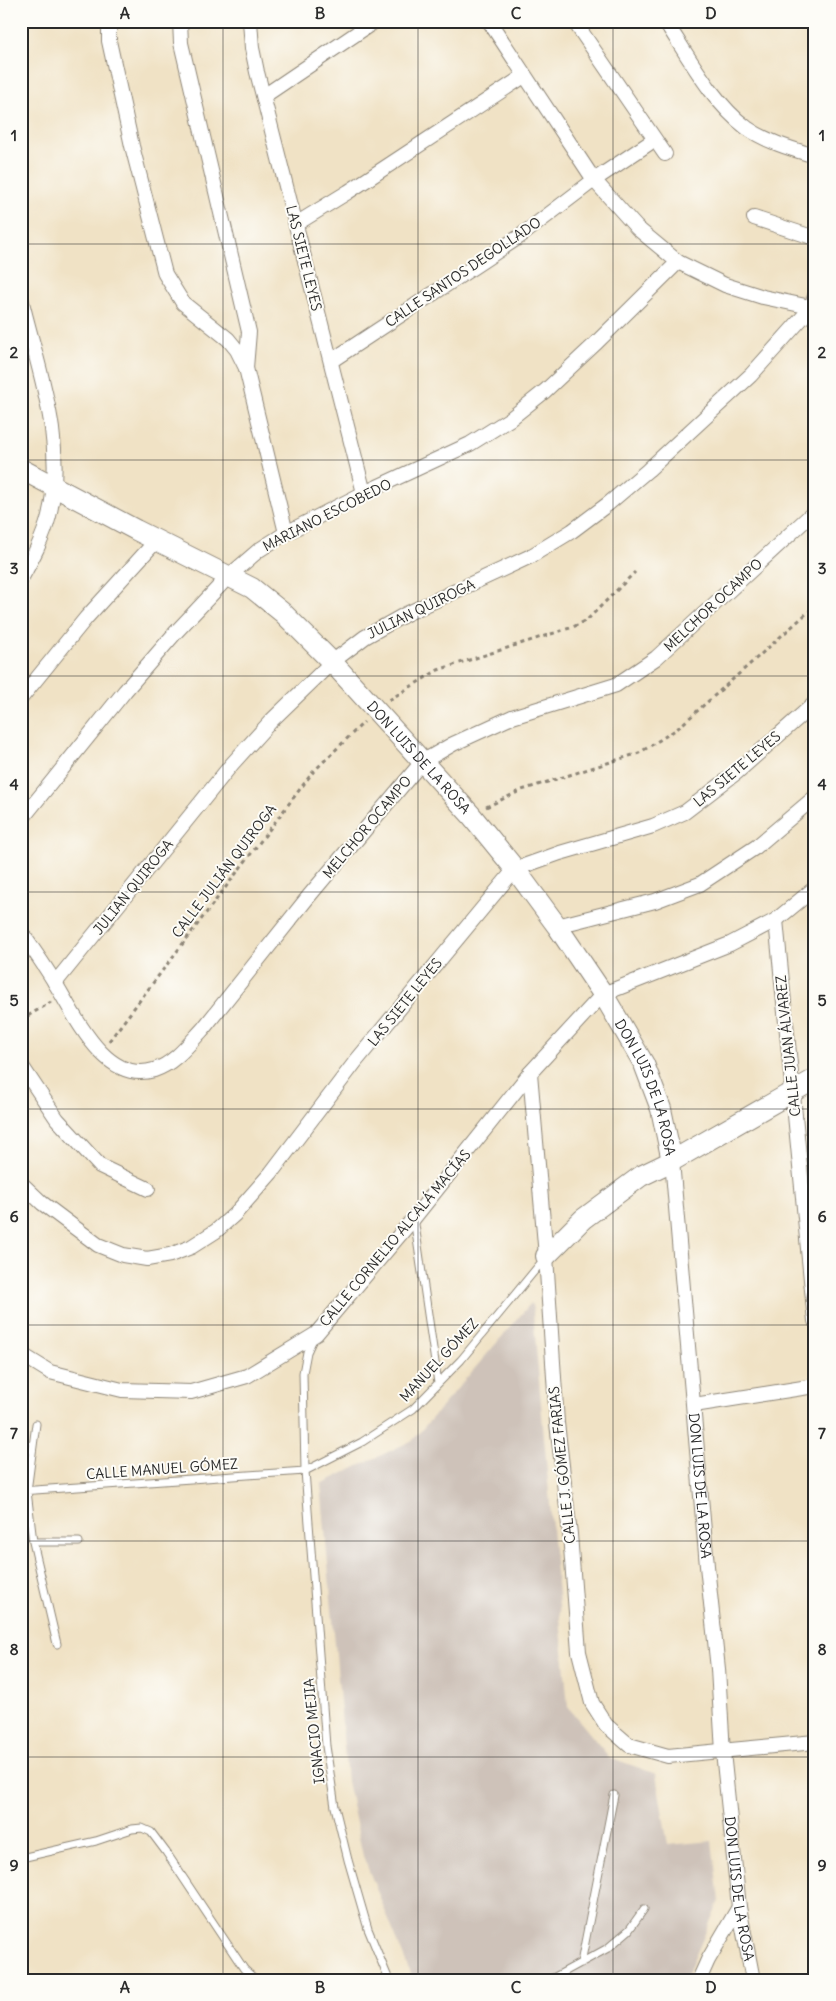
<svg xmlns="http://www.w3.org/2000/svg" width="836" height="2001" font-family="Delius,sans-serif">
<rect width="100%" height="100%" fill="#fdfcf7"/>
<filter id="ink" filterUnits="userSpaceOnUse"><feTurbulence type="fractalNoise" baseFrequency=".02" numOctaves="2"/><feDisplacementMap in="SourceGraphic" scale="10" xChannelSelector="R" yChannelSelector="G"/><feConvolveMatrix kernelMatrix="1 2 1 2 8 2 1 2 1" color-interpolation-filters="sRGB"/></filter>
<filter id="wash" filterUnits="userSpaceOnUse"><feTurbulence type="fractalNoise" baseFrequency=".0096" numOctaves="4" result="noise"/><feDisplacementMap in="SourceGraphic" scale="20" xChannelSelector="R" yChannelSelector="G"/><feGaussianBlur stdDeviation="1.12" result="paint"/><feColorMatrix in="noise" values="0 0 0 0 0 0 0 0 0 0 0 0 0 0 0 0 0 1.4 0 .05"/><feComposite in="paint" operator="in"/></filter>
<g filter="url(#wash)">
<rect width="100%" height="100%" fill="#f0e2c5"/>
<path fill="#cec2b9" d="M532,1302L568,1707L609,1757L656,1774L668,1845L712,1841L719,1901L685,1980H413L363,1856L347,1781L321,1484L413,1440Z"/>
</g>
<g filter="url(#ink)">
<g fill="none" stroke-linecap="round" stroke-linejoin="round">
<defs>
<path id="lane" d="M414,1218L438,1383
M313,1339L307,1352L303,1373L305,1471L326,1746L335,1807L348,1860L368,1929L389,1980
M36,1424L27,1491L33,1542L57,1644
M21,1491L305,1471L362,1442L413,1409L461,1360L545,1258
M33,1542H79
M21,1858L96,1841L132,1829L142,1828L151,1832L166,1852L244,1969L256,1980
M581,1963L614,1795
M546,1980L553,1978L608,1948L629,1930L644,1909"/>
<g id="street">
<path d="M109,21V41L132,146L165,274L183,303L228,339L237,350L246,368L286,533"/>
<path d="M180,21L181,43L249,332L246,368"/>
<path d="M250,21L252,48L257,72L364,493"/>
<path d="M489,21L594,180L637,228L678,262L725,285L763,297L815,308"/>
<path d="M574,21L665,154"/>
<path d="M665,21C688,56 713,103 747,128C767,142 792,149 815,156"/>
<path d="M264,96L375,21"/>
<path d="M754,218L815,238"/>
<path d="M296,224L348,192L524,76"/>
<path d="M21,298C38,370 67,441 49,516C43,539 32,559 21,579"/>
<path d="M331,361L519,237L594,180L654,140"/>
<path d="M21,698L86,618L157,540"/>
<path d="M21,820L125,691L176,632L229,576L259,550L286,533L364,493L470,444L510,419L545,391L595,344L678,262"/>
<path d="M776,920L815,1321"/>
<path d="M557,926L655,901L700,884L756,847L815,797"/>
<path d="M21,932C33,949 45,966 55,983C75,1015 105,1085 154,1070C174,1064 189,1044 203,1029L309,896L422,762L453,744L512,717L616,685L656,658L815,511"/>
<path d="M55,983L232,764L271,721L332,662L365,637L406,614L531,556L572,531L608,504L648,470L751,375L811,308L815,296"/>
<path d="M21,1065L57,1119L100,1166L148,1189"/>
<path d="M530,1073L546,1256L557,1423L570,1534L579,1652L592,1703L606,1725L629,1745L668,1756L815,1742"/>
<path id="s1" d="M672,1161L707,1566L718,1669L723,1752L739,1907L753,1980"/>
<path d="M21,1183L42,1203L98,1245L123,1255L147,1259L170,1255L191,1247L216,1231L235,1214L271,1173L356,1061L515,869L560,853L653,826L685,812L736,773L815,703"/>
<path d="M21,1354L50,1372L122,1390L191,1392L247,1376L316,1334L414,1218L530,1073L603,994L730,944L776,920L815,888"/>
<path d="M694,1405L815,1386"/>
<path d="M699,1980L708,1960L739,1907"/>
</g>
<g id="secondary">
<path id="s2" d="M21,469L136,530L252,588L283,613L332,662L471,815L515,869L557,926L603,994L644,1064L661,1109L672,1161"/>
<path d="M546,1256L583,1219L641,1176L672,1161L815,1079"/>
</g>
</defs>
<use href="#lane" stroke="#8e8678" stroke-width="9"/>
<use href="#street" stroke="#8e8678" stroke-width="16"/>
<use href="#secondary" stroke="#8e8678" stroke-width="22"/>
<path stroke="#8e8678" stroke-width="3" stroke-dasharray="4 4" stroke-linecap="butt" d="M389,700L438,670L573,627L587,620L635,572
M486,807L522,790L639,753L677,729L815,606
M21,1020L51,1002
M109,1041L313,772L364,722"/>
<use href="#lane" stroke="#fff" stroke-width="7"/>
<use href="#street" stroke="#fff" stroke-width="14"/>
<use href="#secondary" stroke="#fff" stroke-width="20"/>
</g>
</g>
<path fill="none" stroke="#2b2b2b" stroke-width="1" stroke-opacity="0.55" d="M223,21V1980M418,21V1980M613,21V1980M21,244H815M21,460H815M21,676H815M21,892H815M21,1109H815M21,1325H815M21,1541H815M21,1757H815"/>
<g text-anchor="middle" stroke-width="4" stroke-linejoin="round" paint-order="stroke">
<g font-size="14" fill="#2b2b2b" stroke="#fdfcf7">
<text transform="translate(304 258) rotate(76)" y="5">LAS SIETE LEYES</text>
<text transform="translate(463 272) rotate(-34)" y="5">CALLE SANTOS DEGOLLADO</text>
<text transform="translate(327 515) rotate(-27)" y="5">MARIANO ESCOBEDO</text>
<text transform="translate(713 605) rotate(-43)" y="5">MELCHOR OCAMPO</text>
<text transform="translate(421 609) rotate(-26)" y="5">JULIAN QUIROGA</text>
<text dy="5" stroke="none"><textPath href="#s2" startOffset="498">DON LUIS DE LA ROSA</textPath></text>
<text transform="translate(737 769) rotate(-40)" y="5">LAS SIETE LEYES</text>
<text transform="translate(367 827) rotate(-50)" y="5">MELCHOR OCAMPO</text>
<text transform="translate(224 871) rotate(-53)" y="5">CALLE JULIÁN QUIROGA</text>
<text transform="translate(133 887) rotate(-51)" y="5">JULIAN QUIROGA</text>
<text transform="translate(405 1002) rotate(-51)" y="5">LAS SIETE LEYES</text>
<text transform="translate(788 1046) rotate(-96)" y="5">CALLE JUAN ÁLVAREZ</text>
<text dy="5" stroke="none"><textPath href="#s2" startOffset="902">DON LUIS DE LA ROSA</textPath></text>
<text transform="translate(395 1238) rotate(-50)" y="5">CALLE CORNELIO ALCALÁ MACÍAS</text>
<text transform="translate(439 1360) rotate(-47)" y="5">MANUEL GÓMEZ</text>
<text transform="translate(562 1465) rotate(-96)" y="5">CALLE J. GÓMEZ FARIAS</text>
<text transform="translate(162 1469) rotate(-4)" y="5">CALLE MANUEL GÓMEZ</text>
<text dy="5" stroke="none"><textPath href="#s1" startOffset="326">DON LUIS DE LA ROSA</textPath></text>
<text transform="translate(314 1731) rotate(-96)" y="5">IGNACIO MEJIA</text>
<text dy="5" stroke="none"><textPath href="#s1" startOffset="731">DON LUIS DE LA ROSA</textPath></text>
</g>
</g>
<rect width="836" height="2001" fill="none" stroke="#fdfcf7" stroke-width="55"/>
<rect x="28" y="28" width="780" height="1946" fill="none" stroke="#2b2b2b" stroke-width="2"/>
<g font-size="16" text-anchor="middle" font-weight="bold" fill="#2b2b2b">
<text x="125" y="19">A</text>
<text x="320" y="19">B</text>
<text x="516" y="19">C</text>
<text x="711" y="19">D</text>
<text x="14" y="141">1</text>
<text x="822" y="141">1</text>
<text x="14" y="358">2</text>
<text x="822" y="358">2</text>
<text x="14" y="574">3</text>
<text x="822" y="574">3</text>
<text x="14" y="790">4</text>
<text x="822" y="790">4</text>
<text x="14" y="1006">5</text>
<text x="822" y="1006">5</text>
<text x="14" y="1222">6</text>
<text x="822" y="1222">6</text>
<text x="14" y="1439">7</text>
<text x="822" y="1439">7</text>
<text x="14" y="1655">8</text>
<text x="822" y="1655">8</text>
<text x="14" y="1871">9</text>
<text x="822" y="1871">9</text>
<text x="125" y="1993">A</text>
<text x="320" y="1993">B</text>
<text x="516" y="1993">C</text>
<text x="711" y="1993">D</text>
</g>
</svg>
